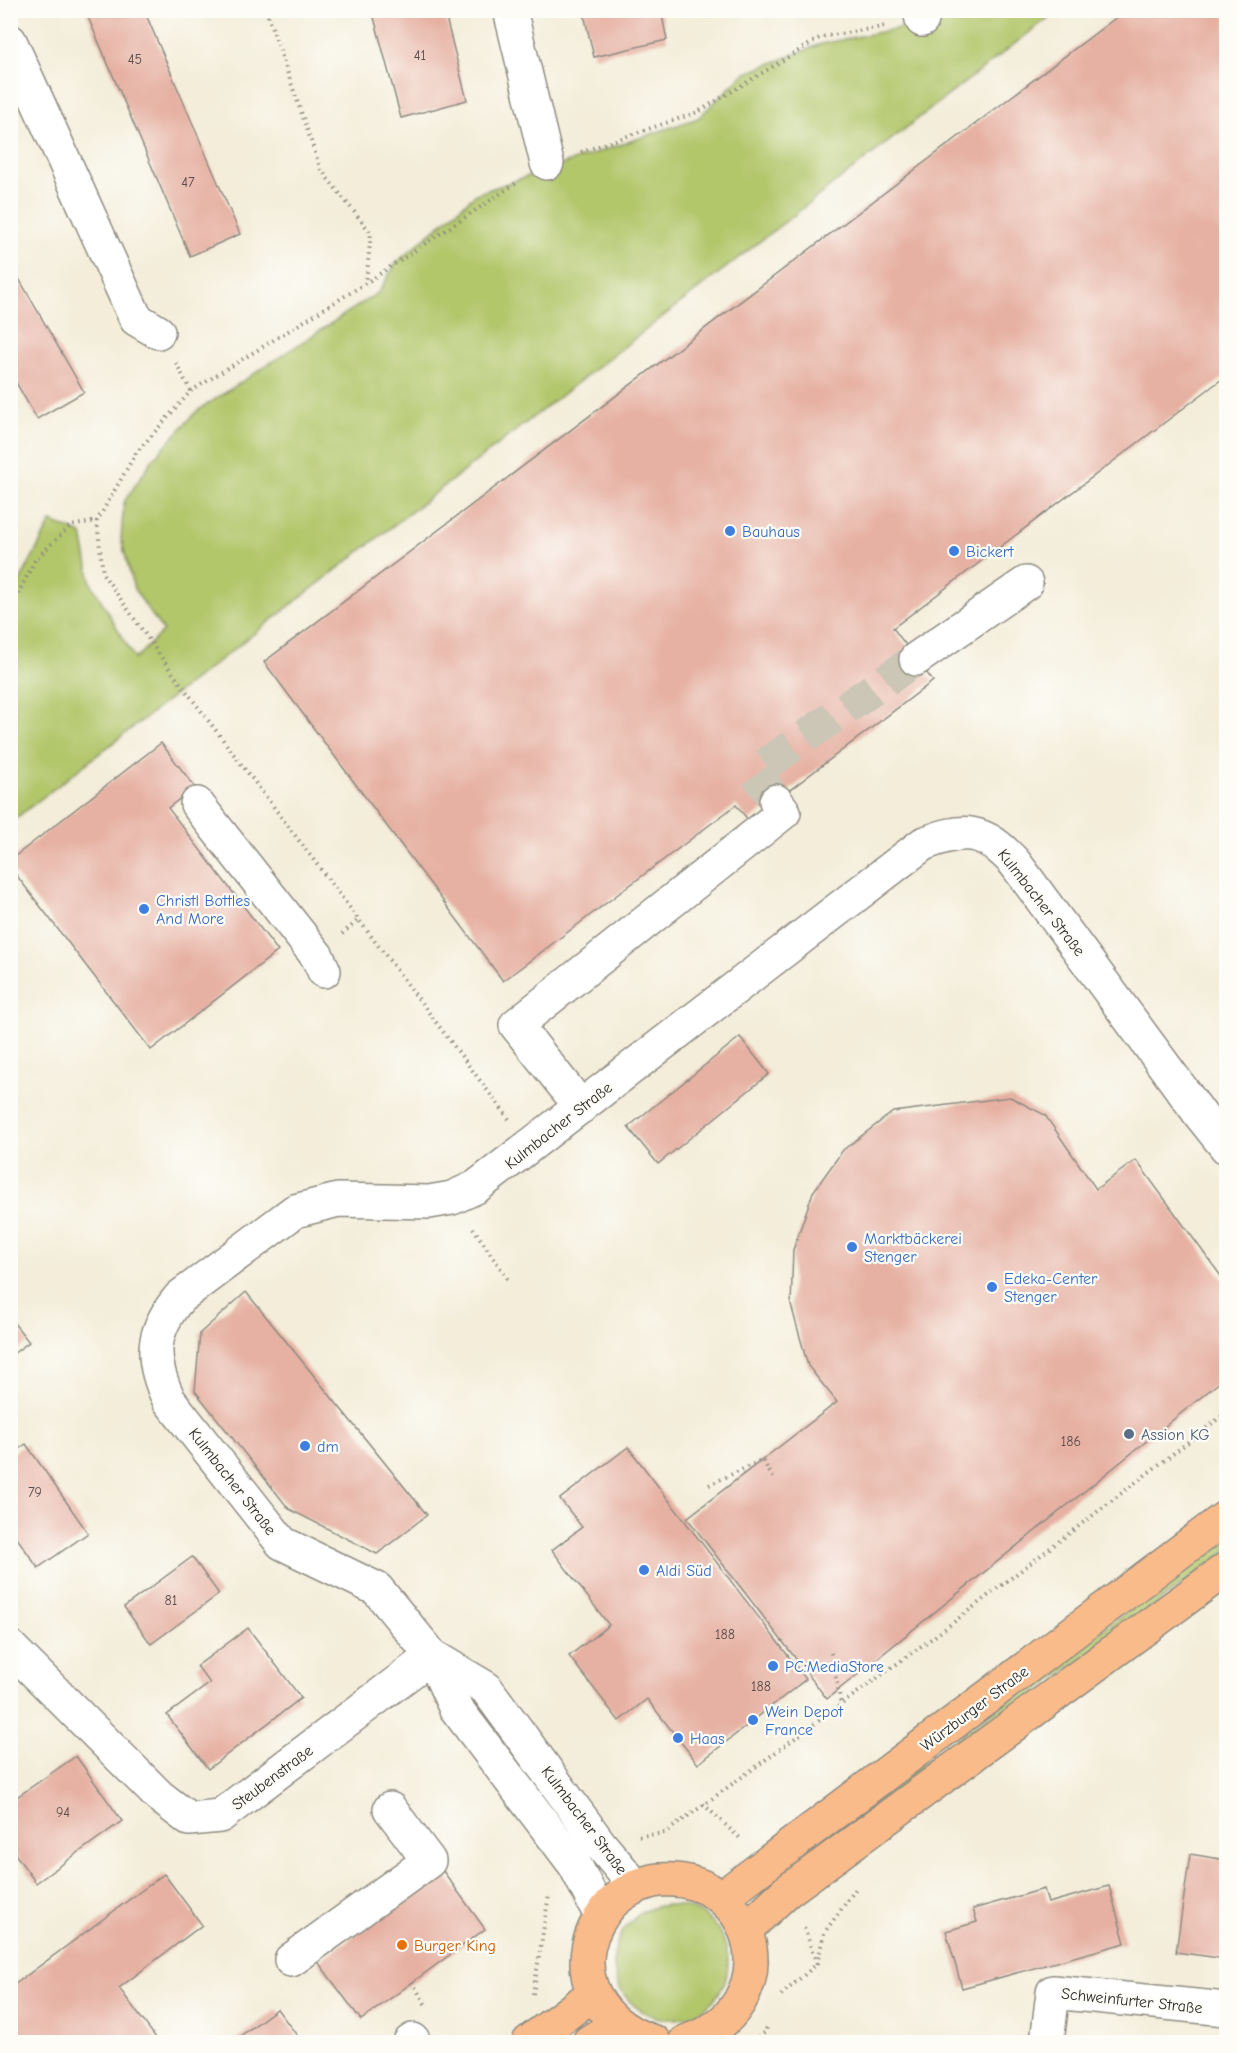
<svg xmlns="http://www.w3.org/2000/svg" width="1237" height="2053" font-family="'Comic Neue',sans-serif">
<rect width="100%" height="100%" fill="#fdfcf7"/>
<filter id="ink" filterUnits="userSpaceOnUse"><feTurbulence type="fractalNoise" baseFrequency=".0167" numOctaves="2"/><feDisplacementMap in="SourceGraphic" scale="12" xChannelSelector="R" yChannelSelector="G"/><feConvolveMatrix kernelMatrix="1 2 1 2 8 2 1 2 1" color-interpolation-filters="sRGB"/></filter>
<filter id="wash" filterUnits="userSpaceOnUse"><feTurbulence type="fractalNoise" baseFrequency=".008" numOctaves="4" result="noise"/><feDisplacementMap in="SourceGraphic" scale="24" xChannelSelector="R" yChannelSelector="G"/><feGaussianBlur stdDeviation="1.35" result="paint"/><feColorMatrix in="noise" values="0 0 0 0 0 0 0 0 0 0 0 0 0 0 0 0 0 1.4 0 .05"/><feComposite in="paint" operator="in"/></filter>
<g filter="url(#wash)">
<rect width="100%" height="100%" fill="#f3edd9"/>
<path fill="#b2c66a" stroke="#6e784a" stroke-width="1.5" d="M952,11H1057L11,822V598L51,522L82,534L91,583L135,659L163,631L134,589L121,539L124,502L153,459L197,411L379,292L396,263L476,194L698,118L744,74L821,44L940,20Z
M1226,1538V1552L790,1876L784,1867Z
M614 1962a57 57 0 1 1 114 0a57 57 0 1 1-114 0Z"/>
<g id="blocks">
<path fill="#e6b1a3" d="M85,10H144L240,234L190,256Z
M372,10H444L467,100L401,118Z
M583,10H661L667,40L594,57Z
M1126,10H1226V376L893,628L933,681L749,821L736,805L503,981L264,662Z
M10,263L84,392L37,419L10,372Z
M161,743L195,787L168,808L278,951L151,1050L10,867V860Z
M740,1037L769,1074L658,1164L628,1127Z
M1010,1097L1045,1115L1096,1189L1136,1160L1226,1283V1377L827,1699L687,1518L837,1402L808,1366L791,1305L793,1250L813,1192L843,1150L893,1112Z
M246,1292L427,1515L377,1554L289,1509L195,1391L200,1333Z
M10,1318L29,1342L10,1356Z
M26,1444L88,1533L38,1568L10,1528V1455Z
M628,1447L806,1679L698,1764L647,1699L619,1721L569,1656L609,1625L552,1550L582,1527L560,1499Z
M192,1557L219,1594L151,1644L124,1607Z
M248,1628L301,1698L208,1769L167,1715L210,1683L197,1666Z
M76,1756L122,1821L36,1883L10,1847V1802Z
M1190,1854L1226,1860V1959L1176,1952Z
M443,1871L485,1929L361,2020L318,1962Z
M164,1874L202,1925L119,1988L159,2042H10V1988Z
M1109,1886L1125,1943L962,1988L946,1931L977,1922L973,1909L1044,1889L1048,1903Z
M277,2009L302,2042H232Z"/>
</g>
</g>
<g filter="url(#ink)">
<use href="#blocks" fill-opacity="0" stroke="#8f8c82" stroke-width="1.5"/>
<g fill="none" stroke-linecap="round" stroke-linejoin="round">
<path stroke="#cbc6b6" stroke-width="33" stroke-dasharray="33 16" stroke-linecap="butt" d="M776,801L755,772L916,659"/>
<defs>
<path id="minor" d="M510,10L547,163
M920,10L922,20
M10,41L136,319L158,332
M916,659L1026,583
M197,804L317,956L324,971
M581,1107L516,1025L784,812L776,801
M10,1647L159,1796L189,1819L220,1816L432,1656
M432,1656L486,1688L600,1844L636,1887
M601,1916L575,1865L455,1707L432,1656L377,1589L282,1543L169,1400C150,1360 150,1332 180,1297L295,1211L338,1200L429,1202L452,1198L476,1187L923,844C965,827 984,829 1015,863L1202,1117L1226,1147
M291,1960L429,1861L390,1809
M410,2042L413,2040
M1047,2042L1053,1992L1226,2009"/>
<path id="major" d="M721,1898L1226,1517
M745,1930L786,1892L1226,1569
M529,2042L593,1994
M589,2042L616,2025
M654,2042C590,2023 564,1957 611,1904C623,1892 642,1882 659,1880C761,1873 790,2008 685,2042"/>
</defs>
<use href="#minor" stroke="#8f8c82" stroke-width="36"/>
<use href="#major" stroke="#8f8c82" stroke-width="36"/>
<path stroke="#8f8c82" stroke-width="4" stroke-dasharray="1.5 4.5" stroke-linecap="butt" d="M266,10L321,170L371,233L366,282
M581,152L698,112L821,37L887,26
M176,363L191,391
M10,610L35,560L70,526L97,521
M342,934L357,921
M509,1119L168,667L103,574L97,521L136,453L191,391L366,283L518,182
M473,1228L509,1281
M709,1485L762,1460L774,1479
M831,1653L841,1704
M703,1804L742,1840
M639,1836L665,1833L946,1628L1226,1413
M817,1964L824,1933L858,1886
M412,1982L427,2007
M533,1994L549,1895
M781,1995L817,1964L803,1925
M758,2037L766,2032L767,2025"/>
<use href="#minor" stroke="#fff" stroke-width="33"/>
<use href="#major" stroke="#fabb8b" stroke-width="33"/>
</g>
</g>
<g fill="#3f7fe0" stroke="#fdfcf7" stroke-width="2">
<circle cx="730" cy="531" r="6"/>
<circle cx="954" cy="551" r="6"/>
<circle cx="144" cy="909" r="6"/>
<circle cx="852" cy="1247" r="6"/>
<circle cx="992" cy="1287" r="6"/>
<circle cx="305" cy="1446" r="6"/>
<circle cx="644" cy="1570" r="6"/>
<circle cx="773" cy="1666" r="6"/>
<circle cx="753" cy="1720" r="6"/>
<circle cx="678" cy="1738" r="6"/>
</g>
<circle fill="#5c6f8a" stroke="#fdfcf7" stroke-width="2" cx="1129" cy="1434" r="6"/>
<circle fill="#e8710a" stroke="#fdfcf7" stroke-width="2" cx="402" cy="1945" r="6"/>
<g text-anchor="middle" stroke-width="4.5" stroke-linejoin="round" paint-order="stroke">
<g font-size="14" fill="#5a4c49">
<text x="420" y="60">41</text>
<text x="135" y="64">45</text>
<text x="188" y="187">47</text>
<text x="1071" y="1446">186</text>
<text x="35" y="1497">79</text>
<text x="171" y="1605">81</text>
<text x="725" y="1639">188</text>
<text x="761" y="1691">188</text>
<text x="63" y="1817">94</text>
</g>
<g font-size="16" fill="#366cbe" stroke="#fdfcf7" text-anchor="start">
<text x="742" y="537">Bauhaus</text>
<text x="966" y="557">Bickert</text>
<text x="156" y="906">Christl Bottles<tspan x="156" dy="18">And More</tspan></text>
<text x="864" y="1244">Marktbäckerei<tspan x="864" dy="18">Stenger</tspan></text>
<text x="1004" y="1284">Edeka-Center<tspan x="1004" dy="18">Stenger</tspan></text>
<text x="317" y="1452">dm</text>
<text x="656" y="1576">Aldi Süd</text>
<text x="785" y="1672">PC:MediaStore</text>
<text x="765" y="1717">Wein Depot<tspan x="765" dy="18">France</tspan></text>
<text x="690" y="1744">Haas</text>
</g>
<g font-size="16" fill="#2b2b2b" stroke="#fdfcf7">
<text transform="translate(1042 902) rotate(52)" y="6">Kulmbacher Straße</text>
<text transform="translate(558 1125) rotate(-38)" y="6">Kulmbacher Straße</text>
<text transform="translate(233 1481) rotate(52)" y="6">Kulmbacher Straße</text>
<text transform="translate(974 1708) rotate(-37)" y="6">Würzburger Straße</text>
<text transform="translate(272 1777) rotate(-37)" y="6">Steubenstraße</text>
<text transform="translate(585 1820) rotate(53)" y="6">Kulmbacher Straße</text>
<text transform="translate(1132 2000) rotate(6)" y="6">Schweinfurter Straße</text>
</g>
<g font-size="16" fill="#4e5e75" stroke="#fdfcf7" text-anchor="start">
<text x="1141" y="1440">Assion KG</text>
</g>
<g font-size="16" fill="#c56008" stroke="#fdfcf7" text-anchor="start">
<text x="414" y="1951">Burger King</text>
</g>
</g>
<rect width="1237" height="2053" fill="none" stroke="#fdfcf7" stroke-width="36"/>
</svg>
